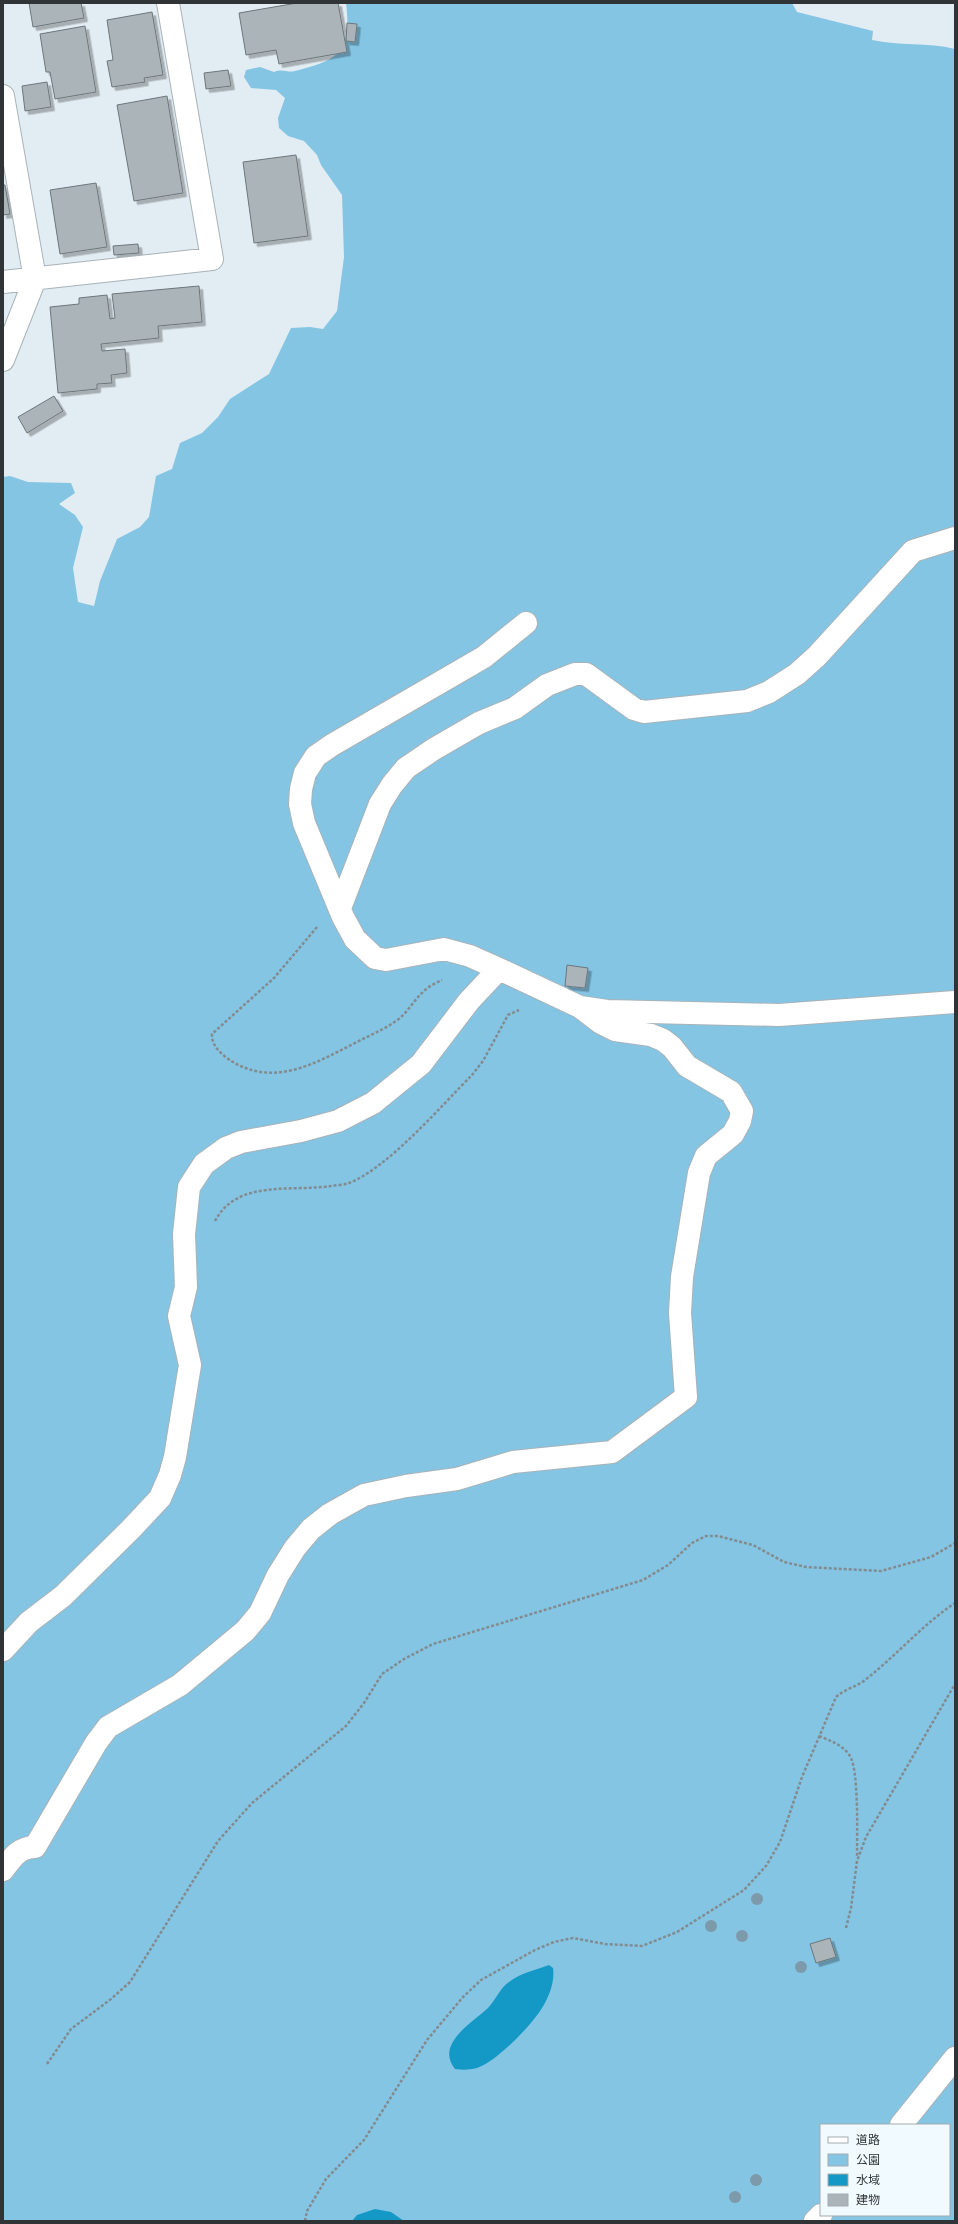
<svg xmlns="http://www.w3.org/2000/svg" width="958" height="2224" font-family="'Alegreya Sans','Noto Sans JP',sans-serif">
<defs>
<filter id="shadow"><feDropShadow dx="3.5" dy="3.5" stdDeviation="0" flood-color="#0004"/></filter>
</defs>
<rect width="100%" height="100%" fill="#e2edf3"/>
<path fill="#84c5e4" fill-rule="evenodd" d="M346,3H792L797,12L873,31L872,40C899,46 928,42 955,49V2221H3V477L10,476L28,482L71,483L75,493L59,504L75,515L83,527L73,568L78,602L94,606L100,581L117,539L140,527L149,517L156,476L172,469L180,443L202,433L218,417L230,399L269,374L291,328L310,327L323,329L337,311L344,257L342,195L321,165L317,155L304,141L288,136L279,128L278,118L285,98L276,90L251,88L244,77L246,70L260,67L274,72C283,68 287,73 295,71C339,60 352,52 346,3ZM821,2125H949V2215H821Z"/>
<path fill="#1499c7" d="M549,1965L553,1968C555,1982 549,1997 542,2008C531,2026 496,2062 477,2068C469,2070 463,2070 455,2069C435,2044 472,2023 488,2008C495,2001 500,1988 509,1982C520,1973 536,1970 549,1965Z
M375,2209L391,2212L404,2221H352L357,2215Z"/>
<path fill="#aab4b9" stroke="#6c767b" filter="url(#shadow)" d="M29,3H81L84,18L33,27Z
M297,3H338L347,52L279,64L276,50L246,55L239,13Z
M152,12L163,75L144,78L145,82L112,87L107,61L113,60L107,20Z
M347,23L357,24L355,42L346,41Z
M85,26L96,92L55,99L50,72H46L40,34Z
M228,70L231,86L206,89L204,73Z
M47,82L51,107L25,111L22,86Z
M167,96L183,193L134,201L117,105Z
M296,155L308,236L254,243L243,162Z
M96,183L107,247L60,254L50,190Z
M3,185H5L10,214L3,215Z
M138,244L139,253L114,255L113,246Z
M199,286L202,322L158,326L159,338L101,344L102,351L125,349L127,373L111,375L112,383L97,384V389L58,393L50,307L79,304V298L107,295L110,319L115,318L112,294Z
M54,396L63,411L27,433L18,417Z
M567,965L588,968L585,988L565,986Z
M830,1938L836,1957L816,1963L810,1944Z"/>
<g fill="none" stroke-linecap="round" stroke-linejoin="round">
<defs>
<path id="minor" d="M3,96L35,279L3,360
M3,282L212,259L168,3
M526,623L484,657L332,745L316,756L305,773L301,789L300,804L304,823L343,917L355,939L375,958L386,960L444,949L470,956L499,969L580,1007L607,1011L779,1015L955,1002
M340,908L380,804L392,785L406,768L434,749L479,723L515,708L547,685L575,674H586L634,709L644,712L747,701L769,692L797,674L817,656L913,551L955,538
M3,1650L29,1622L63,1596L130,1530L160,1498L170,1475L175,1457L190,1365L179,1316L186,1287L184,1234L189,1187L204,1164L226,1148L241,1142L301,1131L338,1121L373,1103L421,1064L469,1001L499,969
M3,1870C12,1858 19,1847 35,1847L96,1743L108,1727L180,1685L245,1631L260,1613L278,1575L295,1548L311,1529L330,1514L364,1495L406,1486L457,1479L513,1462L612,1452L686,1397L680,1313L682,1277L699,1173L706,1156L733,1134L740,1121L742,1111L731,1092L687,1066L672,1047L663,1040L651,1035L615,1030L601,1023L580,1007
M901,2125L955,2058
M815,2221L821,2215"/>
</defs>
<use href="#minor" stroke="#a8b3b8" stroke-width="24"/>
<path stroke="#838b8f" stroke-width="2.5" stroke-dasharray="3 2" stroke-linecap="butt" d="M317,927L274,978L212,1034C211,1046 223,1056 233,1062C275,1087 316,1063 355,1043C370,1035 386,1029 400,1018C409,1010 415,999 424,991C429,986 436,983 442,980
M215,1221C237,1179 291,1192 331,1186C337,1185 344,1185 349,1183C388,1168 441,1106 472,1075L483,1061L508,1015L519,1010
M819,1736C831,1741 843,1745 850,1756C859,1770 857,1838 857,1857
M846,1928L851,1908L857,1861L866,1837L955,1684
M47,2064L71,2029L111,1999L130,1982L218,1841L252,1803L346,1726L364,1703L382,1674L404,1659L433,1644L643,1580L668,1565L692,1543L706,1536H718L753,1545L784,1562L806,1567L881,1571L931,1557L955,1543
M305,2221L307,2211L326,2179L364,2140L427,2040L463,1997L481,1980L535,1950L554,1942L573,1938L605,1944L642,1946L677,1932L744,1890L766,1866L780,1842L802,1777L836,1697C845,1689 856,1687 865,1680C896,1656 922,1625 955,1603"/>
<use href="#minor" stroke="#fff" stroke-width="22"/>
</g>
<g fill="#7c9aa9">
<circle cx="757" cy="1899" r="6"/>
<circle cx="711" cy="1926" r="6"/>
<circle cx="742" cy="1936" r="6"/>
<circle cx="801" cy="1967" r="6"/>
<circle cx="756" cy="2180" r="6"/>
<circle cx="735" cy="2197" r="6"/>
</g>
<rect width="958" height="2224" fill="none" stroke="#303436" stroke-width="8"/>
<rect x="820" y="2124" width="130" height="92" fill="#f1fafe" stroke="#a4abae"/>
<rect x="828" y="2137" width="20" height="6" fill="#ffffff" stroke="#a4abae"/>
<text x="856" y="2144" font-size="12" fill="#303436">道路</text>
<rect x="828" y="2154" width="20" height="12" fill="#84c5e4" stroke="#a4abae"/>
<text x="856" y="2164" font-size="12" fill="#303436">公園</text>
<rect x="828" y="2174" width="20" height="12" fill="#1499c7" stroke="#a4abae"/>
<text x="856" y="2184" font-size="12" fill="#303436">水域</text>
<rect x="828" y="2194" width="20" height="12" fill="#aab4b9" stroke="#a4abae"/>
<text x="856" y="2204" font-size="12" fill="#303436">建物</text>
</svg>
